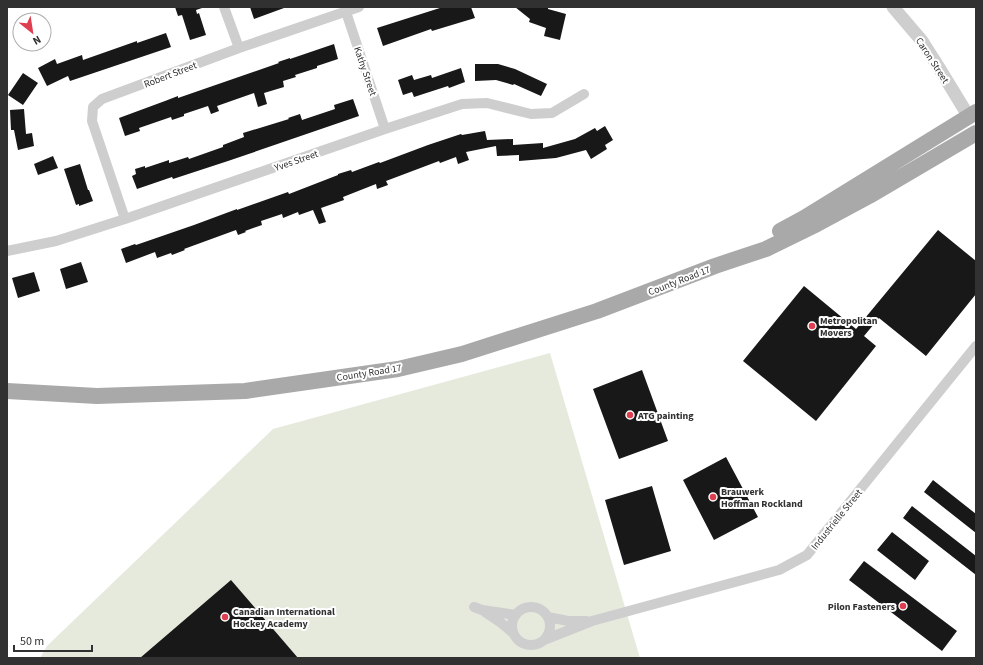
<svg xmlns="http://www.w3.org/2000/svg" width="983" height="665" font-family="'Source Sans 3',sans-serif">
<rect width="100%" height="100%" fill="#fff"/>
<path fill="#e5eadd" d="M550,353L640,658H40L47,646L273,429Z"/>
<path fill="#181818" d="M175,7H201L202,8L196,10L197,14L199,13L206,35L190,40L182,15L178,16Z
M250,7H284V8L254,19Z
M443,7H471L475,18L432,31L431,29L383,46L377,28Z
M515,7H548V9L566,14L560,40L544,36L546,28L529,22L530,19Z
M166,33L171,47L70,81L68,76L47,86L38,68L55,59L57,64L82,55L83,60L137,41V43Z
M334,44L338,59L317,66V68L295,75L296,77L283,81L284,87L264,93L267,104L258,107L254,93L217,106L219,111L211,114L208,106L184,114V116L172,120L171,117L139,128L140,131L125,136L119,118L165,101L178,96V98L279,63L278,62L290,58V59Z
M475,64H498L515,69L547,84L541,96L514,84L513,85L496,80L475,81Z
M461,68L465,82L449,88L448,86L414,97L412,92L403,95L398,80L412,75L414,80L431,75L432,78Z
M23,73L38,83L23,105L8,95Z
M353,99L359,116L228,161L173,179L172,177L137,189L132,176L136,174L135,169L145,166V168L169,160V163L188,157L189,159L223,147V145L244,137L243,133L289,119L288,118L300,114L302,120L335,109L334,105Z
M24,109L26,134L32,133L34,146L18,150L14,130H11L10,110Z
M605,126L613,140L605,145L607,149L591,159L586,150L556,158L519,161V155L497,156L496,146L466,152L469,160L458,164L456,157L440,163L439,161L386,181L388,185L377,189L376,184L343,197L344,200L321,208L326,222L319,224L313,210L299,215L298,212L283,218L282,214L261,221L262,225L245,231L246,232L238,235L236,230L184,249L185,250L172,255L171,253L157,258L155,252L126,263L121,249L135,244L136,245L194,225L237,209V210L288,192L289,194L338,175V174L351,170L352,172L379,162L380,163L428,145L461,134L462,135L485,131L487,140L513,139V145L543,143V148L575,139L595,128L597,131Z
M53,156L58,168L38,175L34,164Z
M80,164L88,190H89L93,201L79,206V204L76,205L64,169Z
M938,230L976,261V294L926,356L879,318L864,336L876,346L816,421L743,361L804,286L856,329Z
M81,262L88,282L66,289L60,269Z
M34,272L40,291L18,298L12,278Z
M642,370L668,441L619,459L593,389Z
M726,457L758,517L714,540L683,480Z
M933,480L976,514V533L924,492Z
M652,486L671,551L624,565L605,500Z
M912,506L976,556V575L903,518Z
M892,532L929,561L915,580L877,550Z
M864,561L957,631L942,651L849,580Z
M231,580L298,658H140Z"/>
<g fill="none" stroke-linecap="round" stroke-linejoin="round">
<path stroke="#cecece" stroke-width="10" d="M224,7L239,48
M346,12L385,129
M125,219L92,121L93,107L102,99L239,48L359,7
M7,251L56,241L125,219L385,129L462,104L487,103L531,114L552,113L584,94
M474,607L482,610L516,615
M512 626a19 19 0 1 1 38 0a19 19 0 1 1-38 0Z
M485,612L500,622L513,633
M548,617L568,621H586
M544,640L592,621L779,570L807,555L976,346"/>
<path stroke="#cecece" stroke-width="13" d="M893,7L922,41L941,71L969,117"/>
<path stroke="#a9a9a9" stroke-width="16" d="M780,231L804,218L976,112
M7,391L97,396L245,391L398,369L462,354L597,311L715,266L766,249L817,224L869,196L976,133"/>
</g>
<g fill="#df3d50" stroke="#fff" stroke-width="1.5">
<circle cx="812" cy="326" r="4"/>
<circle cx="630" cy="415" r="4"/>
<circle cx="713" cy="497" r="4"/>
<circle cx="903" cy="606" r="4"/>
<circle cx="225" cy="617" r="4"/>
</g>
<g text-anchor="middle" stroke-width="4" stroke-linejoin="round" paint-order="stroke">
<g font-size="10" fill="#313131" stroke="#fff">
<text transform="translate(933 60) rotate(57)" y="4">Caron Street</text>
<text transform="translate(366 71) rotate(71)" y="4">Kathy Street</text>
<text transform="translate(170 74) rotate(-21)" y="4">Robert Street</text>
<text transform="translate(296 160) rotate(-19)" y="4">Yves Street</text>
<text transform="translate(679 280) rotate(-21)" y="4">County Road 17</text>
<text transform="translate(369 372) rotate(-9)" y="4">County Road 17</text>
<text transform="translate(836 519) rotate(-51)" y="4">Industrielle Street</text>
</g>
<g font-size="10" font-weight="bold" fill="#313131" stroke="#fff" text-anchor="start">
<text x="820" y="324">Metropolitan<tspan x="820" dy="12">Movers</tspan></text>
<text x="638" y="419">ATG painting</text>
<text x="721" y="495">Brauwerk<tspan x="721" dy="12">Hoffman Rockland</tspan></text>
<text x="895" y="610" text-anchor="end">Pilon Fasteners</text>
<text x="233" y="615">Canadian International<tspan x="233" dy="12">Hockey Academy</tspan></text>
</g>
</g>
<rect width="983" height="665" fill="none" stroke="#313131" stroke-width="16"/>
<g transform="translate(32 32) rotate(150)"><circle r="19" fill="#ffffff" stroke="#adadad"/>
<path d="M0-3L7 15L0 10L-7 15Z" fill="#df3d50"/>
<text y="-6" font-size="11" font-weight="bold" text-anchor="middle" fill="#313131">N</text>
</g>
<path d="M14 645v6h78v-6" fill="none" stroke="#313131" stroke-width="2"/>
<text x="20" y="645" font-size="12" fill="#313131" stroke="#ffffff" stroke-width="3" paint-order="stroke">50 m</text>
</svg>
